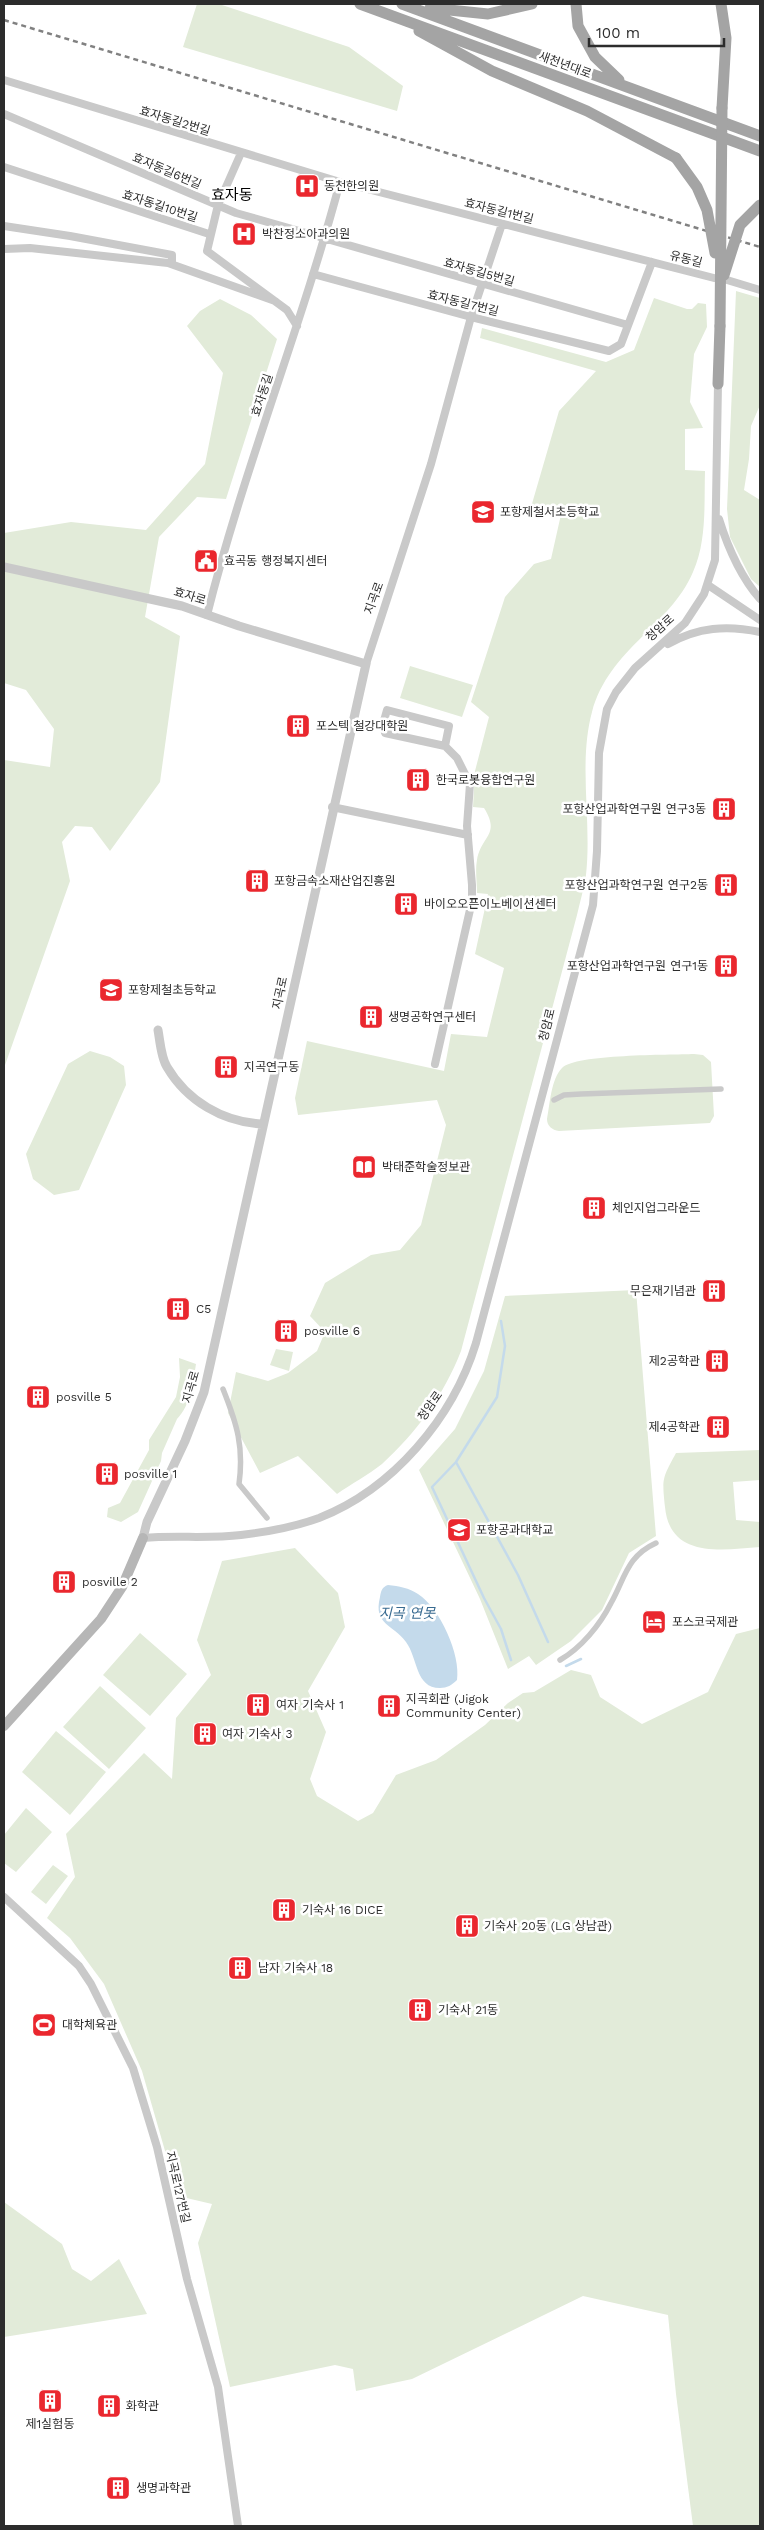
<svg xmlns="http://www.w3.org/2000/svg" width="764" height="2530" font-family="'Work Sans','Noto Sans KR',sans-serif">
<rect width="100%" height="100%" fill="#fff"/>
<path fill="#e2ebd9" d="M197,4H219L349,47L403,86L397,111L183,47Z
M736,291L760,298V405L751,426L749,459L744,490L760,500V587L751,579L730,537L727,509Z
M654,298L687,309H692L698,303L706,304L707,327L694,354L690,402L703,428L685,429V470L705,471C704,504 707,541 693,572C670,626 609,649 592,712C578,764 592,821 586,875C584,888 580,902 577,915L461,1351C444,1395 416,1433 382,1464C368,1475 351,1484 337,1494L298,1456L260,1473L228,1413L236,1372L268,1381L288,1373L317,1351L325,1332L310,1316L325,1283L371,1255L400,1250L421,1225L446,1125L437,1100L298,1115L295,1098L307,1041L444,1071L451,1034L487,1037L504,968L475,954L488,894L477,893C477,882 475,870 477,860C481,836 501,835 484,808L473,807L475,771L489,717L471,702L505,597L534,564L551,559L562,510L549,508L529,514L559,411L596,371L480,338L482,328L606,362L634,350Z
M220,299L251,315L277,339L226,499L197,497L159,537L145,617L180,636L160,782L110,851L92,827L75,826L62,842L70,881L4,1068V760L50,767L54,729L26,690L4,683V533L71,522L146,530L205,464L223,373L187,326L200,311Z
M410,666L473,685L462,717L400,698Z
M90,1051L110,1057L124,1066L126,1085L79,1190L54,1195L33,1179L26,1154L68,1064Z
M694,1054L703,1055L711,1062L714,1116L710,1123L559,1131C552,1130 547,1126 547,1119C550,1104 551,1079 562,1068C575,1054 670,1055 694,1054Z
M636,1290L656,1536L629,1553L602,1610L571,1641L536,1665L529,1656L508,1669L480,1599L419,1470L455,1429L484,1371L505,1296Z
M276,1349L293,1352L289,1371L270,1365Z
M179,1358L196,1364C193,1382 191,1405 177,1419L162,1453L161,1461L138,1512L121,1522L107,1517L108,1508L120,1503L149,1450V1440L176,1397L180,1377Z
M760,1450V1480L733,1482L736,1520L760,1522V1547C722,1550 670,1559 665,1507C662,1478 662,1479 676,1453Z
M295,1548L338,1593L345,1627L308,1691L326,1732L310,1779L317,1796L358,1821L373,1813L396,1775L436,1760L485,1725L508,1703L523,1693L534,1692L571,1670L591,1675L600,1697L642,1724L708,1692L736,1634L760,1628V2526H693L676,2394L668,2315L583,2296L412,2379L356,2391L353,2369L335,2365L230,2387L198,2243L212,2204L178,2196L142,2071L104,1984L70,1938L47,1918L75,1877L66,1834L144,1753L172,1779L176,1718L211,1675L197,1640L222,1561Z
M140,1633L187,1674L150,1716L103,1675Z
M100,1686L146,1728L109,1769L63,1727Z
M56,1731L106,1772L70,1815L22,1772Z
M26,1808L52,1832L16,1872L4,1863V1835Z
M53,1865L68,1876L46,1904L31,1892Z
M4,2202L62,2244L72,2269L91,2281L119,2259L147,2314L4,2337Z"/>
<path fill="#c4daeb" d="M388,1585C399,1586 409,1588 418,1594C440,1608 461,1655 457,1680C452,1685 447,1688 440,1688C415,1688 418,1658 406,1642C393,1624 373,1625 380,1597C381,1591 382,1587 388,1585Z"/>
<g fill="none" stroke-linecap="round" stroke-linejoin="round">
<path stroke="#c4daeb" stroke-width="2.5" d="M501,1321L505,1346L497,1397L456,1462L432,1487L484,1598L501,1629L511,1660
M456,1462L518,1575L548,1642
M566,1666L581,1659"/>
<path stroke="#c9c9c9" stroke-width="5.5" d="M554,1100L564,1095L581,1094L721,1089
M223,1389C237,1424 244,1447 239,1484L267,1518
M560,1660C581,1648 600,1625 611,1603C625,1578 627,1556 656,1543"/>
<path stroke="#c9c9c9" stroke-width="8" d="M4,80L340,182L714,278
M4,114L236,213L628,325
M241,153L218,205L207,251L287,310L297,326
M4,167L209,234
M4,226L70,236L172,255V264
M4,249L30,248L168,263L275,301
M313,274L471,317L609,351L621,344L652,262
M727,280L760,290
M719,519C728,548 740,576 760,599
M708,585L760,620
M207,615C244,468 301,328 340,182
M668,644C698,627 727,625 760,632
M366,664L431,464L471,317L502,224
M332,807L468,835
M435,1064L472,901V885L467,826L470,784L457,758L445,746L449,726L387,710L383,724L385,733L445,746
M143,1538C175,1535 208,1539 241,1535C267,1532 294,1527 319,1518C393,1489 453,1418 476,1343L593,905L597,851L599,753L607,709L616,692L635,668L685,623L704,594L715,560L718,384
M4,1897L79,1966L91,1984L133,2068L157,2147L187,2279L218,2387L238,2526"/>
<path stroke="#c9c9c9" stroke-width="9" d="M4,567L182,606L239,626L366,664L204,1392L185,1441L147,1522L143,1538
M158,1030C160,1041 161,1058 167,1067C187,1101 223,1122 262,1124"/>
<path stroke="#b6b6b6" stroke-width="10" d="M4,1726L101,1619L122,1587L143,1538"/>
<path stroke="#a4a4a4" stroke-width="11" d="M360,4L760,151
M402,4L760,136
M576,4L578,26L595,57L619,80
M721,4L726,38L722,108
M430,8L488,14L532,4
M419,31L492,71L587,111L676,158
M718,384L720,326"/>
<path stroke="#818181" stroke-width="2.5" stroke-dasharray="5 4" stroke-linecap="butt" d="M4,20L760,247"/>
<path stroke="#a4a4a4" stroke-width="11" d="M676,158L697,187L707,210L715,253
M724,275L740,225L760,205
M720,326L722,108"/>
</g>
<defs>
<symbol id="hospital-square" viewBox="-11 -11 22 22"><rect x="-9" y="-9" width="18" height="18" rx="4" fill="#ea272e" stroke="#fff"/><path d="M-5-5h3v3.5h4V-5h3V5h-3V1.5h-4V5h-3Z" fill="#fff"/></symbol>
<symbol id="school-square" viewBox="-11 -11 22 22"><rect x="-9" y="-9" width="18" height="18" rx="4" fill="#ea272e" stroke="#fff"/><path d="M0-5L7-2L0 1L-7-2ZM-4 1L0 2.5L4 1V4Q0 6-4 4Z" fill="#fff"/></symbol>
<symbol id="civic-square" viewBox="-11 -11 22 22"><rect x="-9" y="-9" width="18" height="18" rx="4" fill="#ea272e" stroke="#fff"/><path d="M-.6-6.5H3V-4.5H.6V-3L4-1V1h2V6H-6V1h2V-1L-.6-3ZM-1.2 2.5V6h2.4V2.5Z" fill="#fff"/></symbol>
<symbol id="building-square" viewBox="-11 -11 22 22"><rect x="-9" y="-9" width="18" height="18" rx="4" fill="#ea272e" stroke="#fff"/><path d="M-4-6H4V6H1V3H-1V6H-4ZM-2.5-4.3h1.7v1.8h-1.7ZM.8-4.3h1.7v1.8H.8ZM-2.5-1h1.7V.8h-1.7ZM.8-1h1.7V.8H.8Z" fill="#fff"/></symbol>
<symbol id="library-square" viewBox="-11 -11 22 22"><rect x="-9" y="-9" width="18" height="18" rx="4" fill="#ea272e" stroke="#fff"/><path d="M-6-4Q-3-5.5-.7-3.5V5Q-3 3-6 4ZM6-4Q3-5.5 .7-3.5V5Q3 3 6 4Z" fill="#fff"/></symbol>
<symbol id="university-square" viewBox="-11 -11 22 22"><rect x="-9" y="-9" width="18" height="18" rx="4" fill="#ea272e" stroke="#fff"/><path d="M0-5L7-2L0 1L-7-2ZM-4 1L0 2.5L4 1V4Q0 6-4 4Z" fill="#fff"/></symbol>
<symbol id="hotel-square" viewBox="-11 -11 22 22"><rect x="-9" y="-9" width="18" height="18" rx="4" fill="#ea272e" stroke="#fff"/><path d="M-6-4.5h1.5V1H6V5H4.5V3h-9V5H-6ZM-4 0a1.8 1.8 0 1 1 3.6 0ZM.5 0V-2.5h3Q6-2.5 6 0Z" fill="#fff"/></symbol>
<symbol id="stadium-square" viewBox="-11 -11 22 22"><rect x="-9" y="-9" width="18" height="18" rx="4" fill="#ea272e" stroke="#fff"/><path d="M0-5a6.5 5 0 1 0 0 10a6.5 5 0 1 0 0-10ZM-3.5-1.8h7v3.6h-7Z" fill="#fff"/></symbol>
</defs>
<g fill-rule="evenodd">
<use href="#hospital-square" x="293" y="172" width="28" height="28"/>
<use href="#hospital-square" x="230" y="220" width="28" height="28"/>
<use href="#school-square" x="469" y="498" width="28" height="28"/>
<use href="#civic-square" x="192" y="547" width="28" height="28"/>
<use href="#building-square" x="284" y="712" width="28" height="28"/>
<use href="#building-square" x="404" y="766" width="28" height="28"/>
<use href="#building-square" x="710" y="795" width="28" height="28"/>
<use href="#building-square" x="243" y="867" width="28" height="28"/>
<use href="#building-square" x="712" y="871" width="28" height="28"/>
<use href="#building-square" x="392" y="890" width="28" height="28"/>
<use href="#building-square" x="712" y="952" width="28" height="28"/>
<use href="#school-square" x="97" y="976" width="28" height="28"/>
<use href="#building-square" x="357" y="1003" width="28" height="28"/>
<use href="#building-square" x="212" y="1053" width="28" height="28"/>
<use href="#library-square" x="350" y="1153" width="28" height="28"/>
<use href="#building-square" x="580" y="1194" width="28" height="28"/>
<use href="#building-square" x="700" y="1277" width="28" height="28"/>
<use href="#building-square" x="164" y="1295" width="28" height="28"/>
<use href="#building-square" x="272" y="1317" width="28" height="28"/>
<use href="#building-square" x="703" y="1347" width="28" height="28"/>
<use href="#building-square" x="24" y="1383" width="28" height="28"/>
<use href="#building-square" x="704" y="1413" width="28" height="28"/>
<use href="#building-square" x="93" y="1460" width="28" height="28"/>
<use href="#university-square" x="445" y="1516" width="28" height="28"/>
<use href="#building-square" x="50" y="1568" width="28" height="28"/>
<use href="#hotel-square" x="640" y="1608" width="28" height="28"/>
<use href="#building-square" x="244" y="1691" width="28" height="28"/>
<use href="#building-square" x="375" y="1692" width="28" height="28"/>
<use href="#building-square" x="191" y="1720" width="28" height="28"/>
<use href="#building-square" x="270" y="1896" width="28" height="28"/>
<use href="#building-square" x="453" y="1912" width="28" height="28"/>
<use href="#building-square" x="226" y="1954" width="28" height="28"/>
<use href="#building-square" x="406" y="1996" width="28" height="28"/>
<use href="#stadium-square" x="30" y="2011" width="28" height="28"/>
<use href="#building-square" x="36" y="2387" width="28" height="28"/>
<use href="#building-square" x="95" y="2392" width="28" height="28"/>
<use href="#building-square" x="104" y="2474" width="28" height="28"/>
</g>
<g text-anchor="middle" stroke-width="5" stroke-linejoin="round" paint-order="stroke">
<g font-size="12" fill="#2c2c2c" stroke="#fff">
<text transform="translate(565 65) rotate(20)" y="4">새천년대로</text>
<text transform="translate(175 121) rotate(17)" y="4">효자동길2번길</text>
<text transform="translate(167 171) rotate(23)" y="4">효자동길6번길</text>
<text transform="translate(160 206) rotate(18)" y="4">효자동길10번길</text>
<text transform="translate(499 211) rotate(14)" y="4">효자동길1번길</text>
<text transform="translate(686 259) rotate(14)" y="4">유동길</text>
<text transform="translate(479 272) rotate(16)" y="4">효자동길5번길</text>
<text transform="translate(463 303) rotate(14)" y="4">효자동길7번길</text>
<text transform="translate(262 395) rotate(-72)" y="4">효자동길</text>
<text transform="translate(190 596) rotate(17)" y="4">효자로</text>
<text transform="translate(374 598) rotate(-70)" y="4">지곡로</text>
<text transform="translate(660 628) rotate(-42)" y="4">청암로</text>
<text transform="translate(280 993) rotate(-78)" y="4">지곡로</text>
<text transform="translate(547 1025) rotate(-76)" y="4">청암로</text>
<text transform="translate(191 1387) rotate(-74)" y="4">지곡로</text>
<text transform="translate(430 1406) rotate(-55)" y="4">청암로</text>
<text transform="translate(178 2187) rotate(77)" y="4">지곡로127번길</text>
</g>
<g font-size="12" fill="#2c2c2c" stroke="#fff" text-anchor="start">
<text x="324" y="190">동천한의원</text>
<text x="262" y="238">박찬정소아과의원</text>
<text x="500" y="516">포항제철서초등학교</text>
<text x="224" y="565">효곡동 행정복지센터</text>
<text x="316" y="730">포스텍 철강대학원</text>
<text x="436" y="784">한국로봇융합연구원</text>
<text x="706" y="813" text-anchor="end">포항산업과학연구원 연구3동</text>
<text x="274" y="885">포항금속소재산업진흥원</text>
<text x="708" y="889" text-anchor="end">포항산업과학연구원 연구2동</text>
<text x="424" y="908">바이오오픈이노베이션센터</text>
<text x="708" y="970" text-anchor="end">포항산업과학연구원 연구1동</text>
<text x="128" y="994">포항제철초등학교</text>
<text x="388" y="1021">생명공학연구센터</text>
<text x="244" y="1071">지곡연구동</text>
<text x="382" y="1171">박태준학술정보관</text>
<text x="612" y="1212">체인지업그라운드</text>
<text x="696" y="1295" text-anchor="end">무은재기념관</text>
<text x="196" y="1313">C5</text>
<text x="304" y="1335">posville 6</text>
<text x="700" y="1365" text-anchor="end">제2공학관</text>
<text x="56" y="1401">posville 5</text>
<text x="700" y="1431" text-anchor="end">제4공학관</text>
<text x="124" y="1478">posville 1</text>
<text x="476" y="1534">포항공과대학교</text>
<text x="82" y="1586">posville 2</text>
<text x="672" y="1626">포스코국제관</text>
<text x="406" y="1703">지곡회관 (Jigok<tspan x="406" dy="14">Community Center)</tspan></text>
<text x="276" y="1709">여자 기숙사 1</text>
<text x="222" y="1738">여자 기숙사 3</text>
<text x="302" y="1914">기숙사 16 DICE</text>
<text x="484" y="1930">기숙사 20동 (LG 상남관)</text>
<text x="258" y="1972">남자 기숙사 18</text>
<text x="438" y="2014">기숙사 21동</text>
<text x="62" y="2029">대학체육관</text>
<text x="126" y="2410">화학관</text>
<text x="50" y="2428" text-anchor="middle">제1실험동</text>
<text x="136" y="2492">생명과학관</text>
</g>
<g font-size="14" font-style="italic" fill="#386a90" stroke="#fff">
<text x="407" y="1618">지곡 연못</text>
</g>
<g font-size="15" fill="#000" stroke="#fff">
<text x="232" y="200">효자동</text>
</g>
</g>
<rect width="764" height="2530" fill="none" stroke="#2c2c2c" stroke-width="10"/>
<path d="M589 38v8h135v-8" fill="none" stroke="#2c2c2c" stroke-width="2.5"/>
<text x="596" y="38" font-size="15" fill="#2c2c2c" stroke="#ffffff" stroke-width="4" paint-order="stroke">100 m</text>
</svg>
